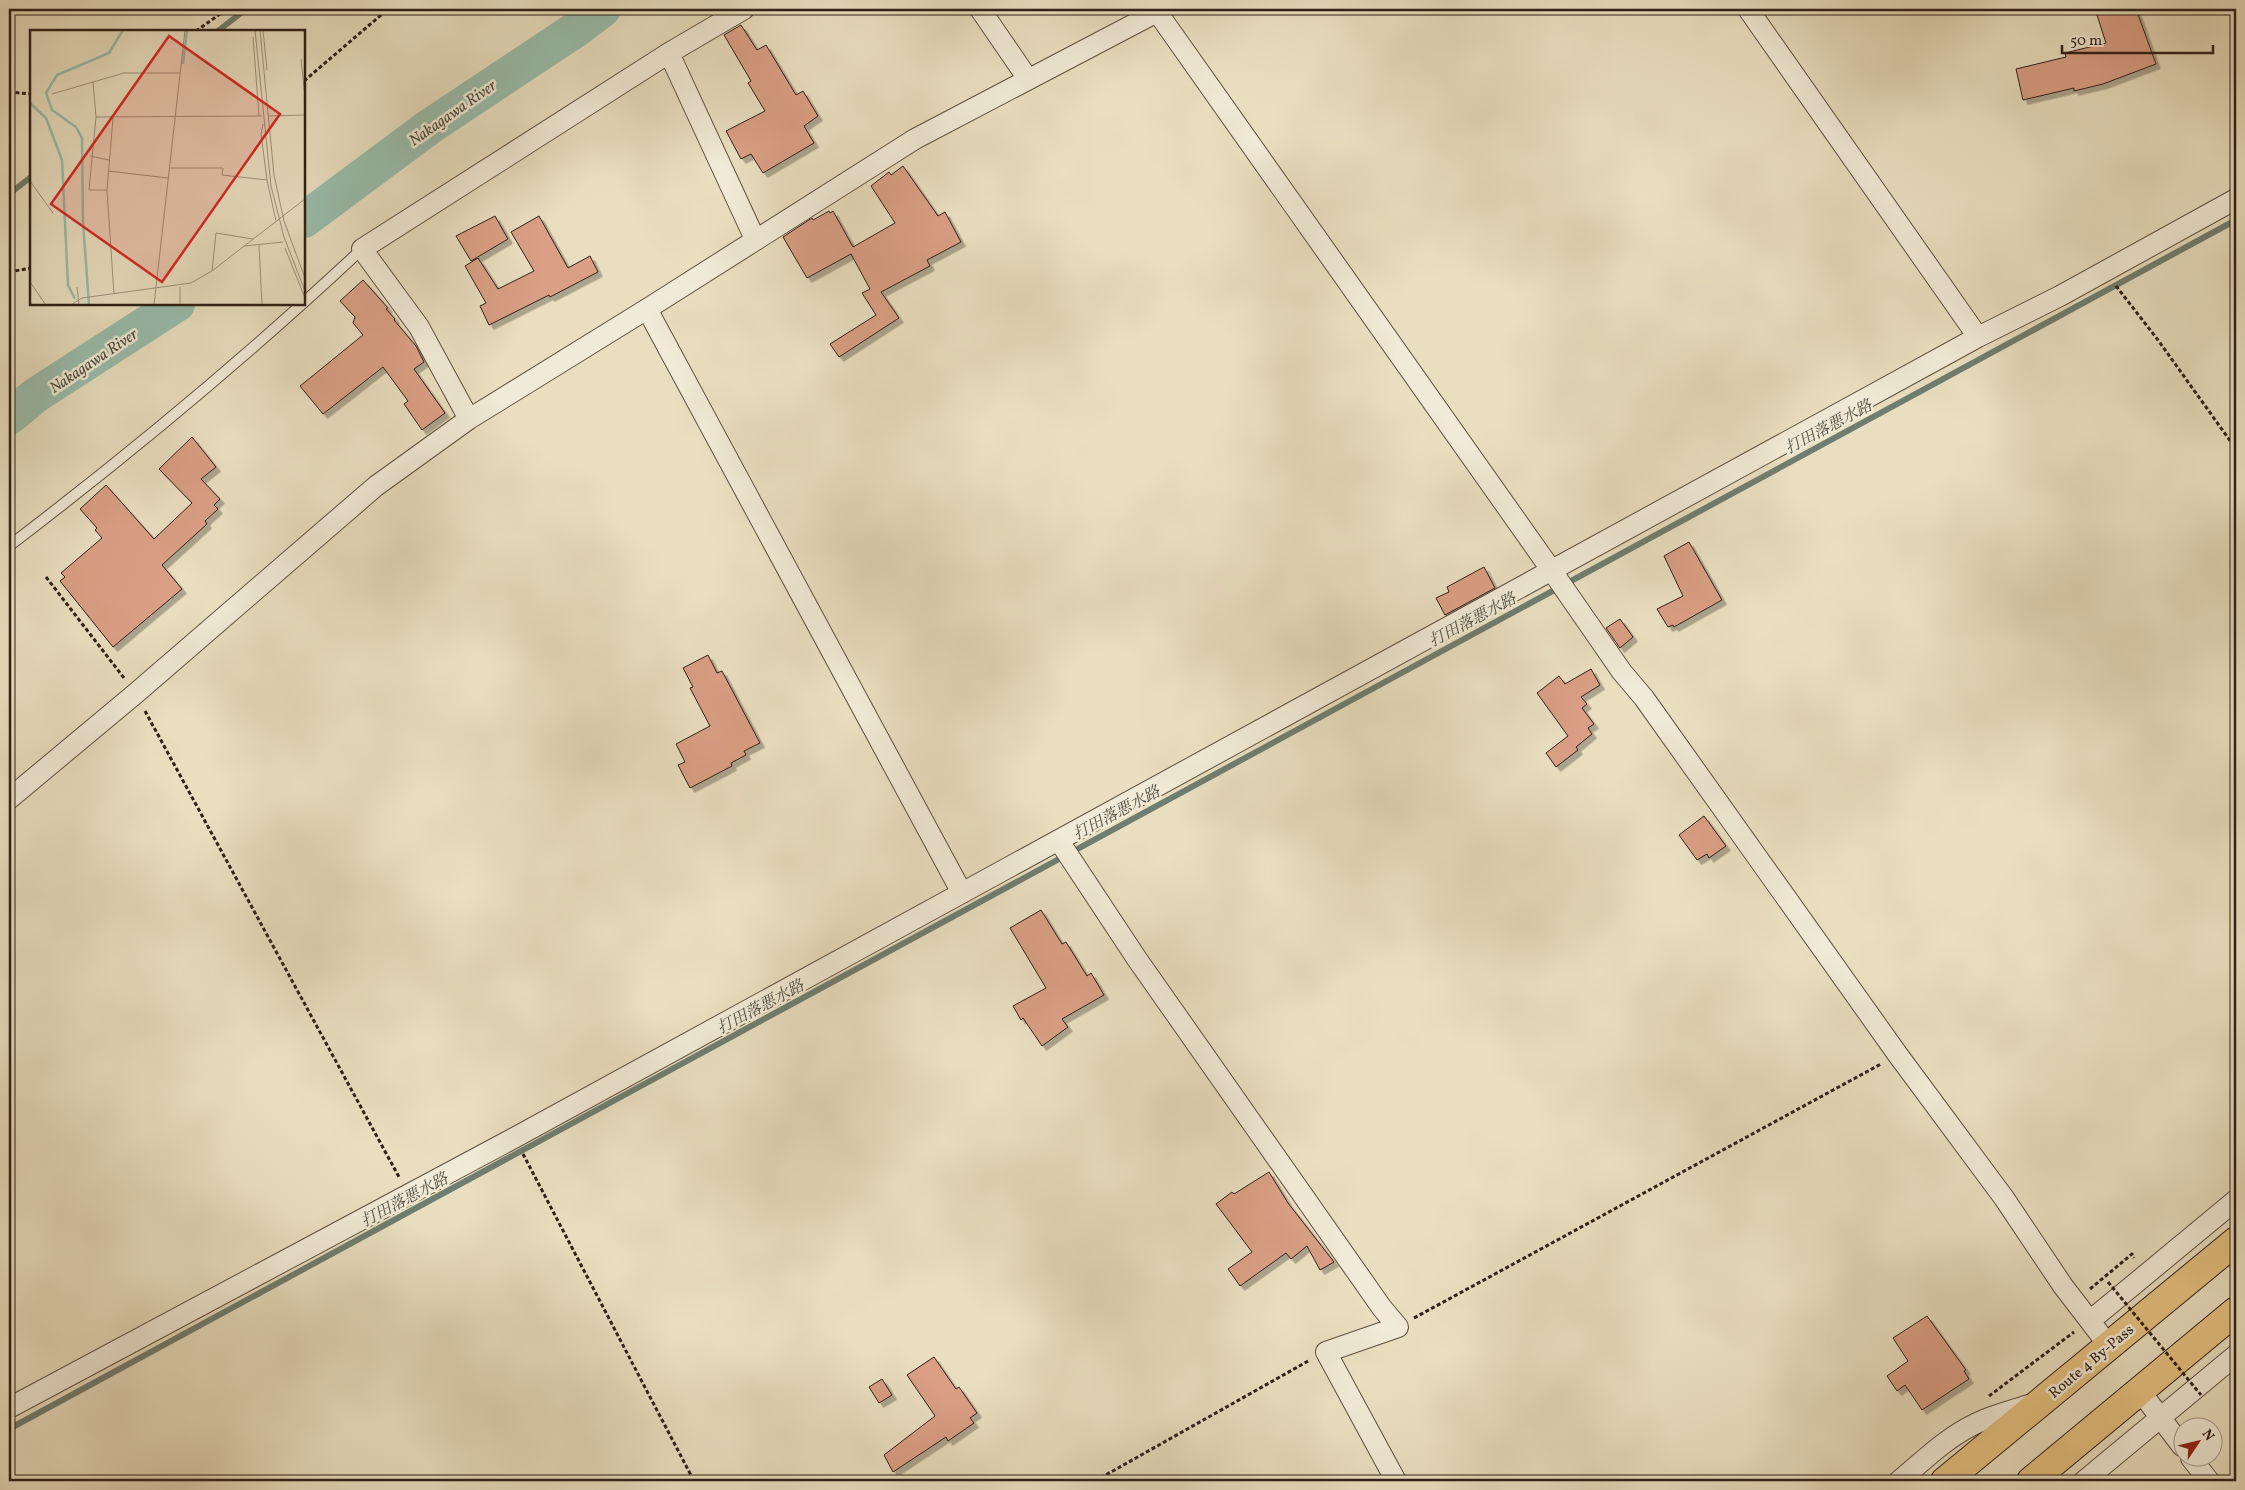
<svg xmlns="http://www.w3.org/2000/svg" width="2245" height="1490" font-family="Vollkorn,'Noto Serif JP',serif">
<defs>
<filter id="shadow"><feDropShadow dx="4.5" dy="4.5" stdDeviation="0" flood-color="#0004"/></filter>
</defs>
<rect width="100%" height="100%" fill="#e9dfc0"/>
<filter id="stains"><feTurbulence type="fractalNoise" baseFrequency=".004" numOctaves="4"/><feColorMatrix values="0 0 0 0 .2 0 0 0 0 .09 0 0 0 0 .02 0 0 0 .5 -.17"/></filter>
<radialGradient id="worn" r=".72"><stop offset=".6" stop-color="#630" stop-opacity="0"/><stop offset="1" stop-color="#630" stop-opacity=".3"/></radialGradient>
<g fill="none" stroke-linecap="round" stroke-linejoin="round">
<path stroke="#6f7e70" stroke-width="6" d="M218,31L246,9
M9,194L31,177
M9,1429L2236,220"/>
<path stroke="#99bdac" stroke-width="36" d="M304,220L429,127L578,28L603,9
M9,417L36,395L177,304"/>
</g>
<path fill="#da9f85" stroke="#2f1f17" filter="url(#shadow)" d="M2095,9H2136L2156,64L2103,84L2074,91V88L2023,100L2016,69L2066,57L2065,53L2106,43Z
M741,25L757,50L766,45L796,95L803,91L818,116L804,126L814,143L763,173L751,154L741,159L726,131L765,111L748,83L751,81L724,35Z
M903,166L938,216L945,212L961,242L927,260L930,266L881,292L899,318L839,357L830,344L876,315L862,293L870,289L851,254L807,278L783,237L812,218L813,220L829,211L830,213L833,211L853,247L895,223L871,186L889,172L891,175Z
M495,216L508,239L471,261L456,236Z
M539,216L568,268L590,256L598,272L550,297L549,295L489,325L480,306L486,303L465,266L478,258L498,289L534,271L511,232Z
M363,280L388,308L386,309L395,319L394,320L416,346L424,362L414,369L445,413L422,430L404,404L408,401L383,367L323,414L300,386L363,335L353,323L355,317L340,301Z
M192,437L216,467L201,479L220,499L214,505L218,509L205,521L207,524L162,565L182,589L113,647L60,581L65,577L61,573L102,538L95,530L97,528L80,509L106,485L154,539L192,503L159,469Z
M1689,542L1722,600L1674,627L1673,625L1668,627L1657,609L1683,596L1664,556Z
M1484,567L1495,588L1445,615L1436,598L1449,592L1447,587Z
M1620,619L1633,637L1620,648L1606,628Z
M708,655L717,673L722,671L760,743L744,751L746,755L731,763L732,766L690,788L678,765L685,762L676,744L710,726L690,688L693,687L683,668Z
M1591,669L1600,685L1581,697L1587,704L1582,708L1594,724L1588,728L1592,734L1576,747L1578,750L1556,767L1546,753L1568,736L1537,693L1559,676L1565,684Z
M1704,816L1726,846L1709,858L1707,854L1697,860L1679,835Z
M1041,910L1062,944L1066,942L1087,976L1091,973L1104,995L1062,1019L1068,1027L1042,1046L1023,1018L1021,1020L1013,1006L1046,988L1010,928Z
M1269,1172L1288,1203L1334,1262L1320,1270L1307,1246L1291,1259L1286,1253L1240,1286L1228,1269L1252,1252L1216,1204L1232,1192L1234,1194Z
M1927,1316L1966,1370L1964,1371L1969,1379L1922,1410L1905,1385L1897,1391L1887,1376L1908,1361L1893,1338Z
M934,1357L956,1389L959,1387L977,1413L970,1418L974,1423L948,1441L946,1437L893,1472L884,1455L935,1416L907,1375Z
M882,1379L892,1395L879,1403L869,1387Z"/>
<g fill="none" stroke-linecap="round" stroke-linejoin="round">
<defs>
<path id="lane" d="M9,546C131,453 250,354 362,249"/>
<path id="street" d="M980,9L1028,79
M1155,9L1552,571L1622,672L1644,698L1898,1055L2004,1198L2063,1286L2109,1346
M1748,9L1978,337
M669,53L755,239
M647,309L962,893
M469,419L419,327L362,249L669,53L744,9
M9,799L135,694L376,486L469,419L647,309L915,139L1157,12
M1059,841L1137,959L1382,1308L1398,1327L1326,1352L1396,1481
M2091,1320L2236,1200
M2140,1391L2182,1446
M9,1408L514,1138L1978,337L2060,296L2236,199
M2191,1458L2209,1481
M1899,1481C1924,1460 1947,1437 1977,1423C1994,1415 2014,1410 2032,1404
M2084,1481L2236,1355"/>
<path id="highway" d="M1945,1481L2236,1241
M2031,1481L2236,1311"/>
</defs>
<use href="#lane" stroke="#5e4f41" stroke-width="12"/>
<use href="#street" stroke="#5e4f41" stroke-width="22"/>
<use href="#highway" stroke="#2f1f17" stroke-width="30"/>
<path stroke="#2f1f17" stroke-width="3" stroke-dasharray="4 2.5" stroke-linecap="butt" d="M196,31L227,9
M304,81L388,9
M9,92L31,94
M9,272L31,268
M2116,286L2158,340L2236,449
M46,577L124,678
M145,711L399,1177
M523,1154L694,1481
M2090,1289L2132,1254L2134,1258
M1414,1318L1881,1064
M1989,1396L2074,1332
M1095,1481L1310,1360"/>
<use href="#lane" stroke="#f1ead6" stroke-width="10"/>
<use href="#street" stroke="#f1ead6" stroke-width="20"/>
<use href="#highway" stroke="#e4c080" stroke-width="28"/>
<path stroke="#2f1f17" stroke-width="3" stroke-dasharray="4 2.5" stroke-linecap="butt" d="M2108,1282L2201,1395"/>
</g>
<g text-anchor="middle" stroke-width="5" stroke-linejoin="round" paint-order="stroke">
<g font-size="15" fill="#2f1f17" stroke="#f1ead6">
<text transform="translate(2091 1361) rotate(-40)" y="5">Route 4 By-Pass</text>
</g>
<g font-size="16" font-style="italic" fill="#4f4e44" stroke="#f1ead6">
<text transform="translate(452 112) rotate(-35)" y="6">Nakagawa River</text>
<text transform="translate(93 360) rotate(-34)" y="6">Nakagawa River</text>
<text transform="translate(1828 426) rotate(-28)" y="6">打田落悪水路</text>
<text transform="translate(1472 619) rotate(-28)" y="6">打田落悪水路</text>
<text transform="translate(1116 812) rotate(-28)" y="6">打田落悪水路</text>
<text transform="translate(760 1006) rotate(-28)" y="6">打田落悪水路</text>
<text transform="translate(404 1199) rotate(-28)" y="6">打田落悪水路</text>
</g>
</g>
<g transform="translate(30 30)">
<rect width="275" height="275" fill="#e9dfc0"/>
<path fill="none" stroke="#99bdac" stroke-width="2.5" d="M153,34L157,0M0,73L16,88L32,130L38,255L45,269M59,275L53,192L52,108L46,97L22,80L16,63L27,45L79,23L93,0"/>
<path fill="none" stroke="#9f927c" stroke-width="1" d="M225,0L241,156L254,207L275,261M230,0L244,145L254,191L275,248M233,0L237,40M223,7L229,86M271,29L275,67M22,64L63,52M238,86L275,85M66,87L232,86M83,88L77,160L84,264M233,94L231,104L237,150L246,191M60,126L79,130M139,138H193L192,145L237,150M78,141L138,148M0,151L23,183M77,160H59L66,87L63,52L94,43H150M229,215L232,275M214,216L253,212M255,218L275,268M182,241L186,203L223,209M0,252L16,275M47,257L49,275M150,257V275M41,275L52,268L161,253L182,241L275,169M124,275L155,0"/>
<path fill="#d62828" fill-opacity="0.15" stroke="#d62828" stroke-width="2.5" d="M139,6L250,84L132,252L21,174Z"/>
<rect width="275" height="275" fill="none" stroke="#2f1f17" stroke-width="2.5"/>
</g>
<rect width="2245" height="1490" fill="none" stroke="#e9dfc0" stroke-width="30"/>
<rect x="10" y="10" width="2225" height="1470" fill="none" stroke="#2f1f17" stroke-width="2.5"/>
<rect x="15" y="15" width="2215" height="1460" fill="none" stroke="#2f1f17"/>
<g transform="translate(2198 1442) rotate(55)"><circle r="24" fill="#f1ead6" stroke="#a3998a"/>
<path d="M0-4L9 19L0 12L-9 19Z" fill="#8f2418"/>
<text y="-8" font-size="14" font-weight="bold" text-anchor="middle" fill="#2f1f17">N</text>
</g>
<path d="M2062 45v8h151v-8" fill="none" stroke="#2f1f17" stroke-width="2.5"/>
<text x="2070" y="45" font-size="15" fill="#2f1f17" stroke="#f1ead6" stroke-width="4" paint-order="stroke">50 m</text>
<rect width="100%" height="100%" filter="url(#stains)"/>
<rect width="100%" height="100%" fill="url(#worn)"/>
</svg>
